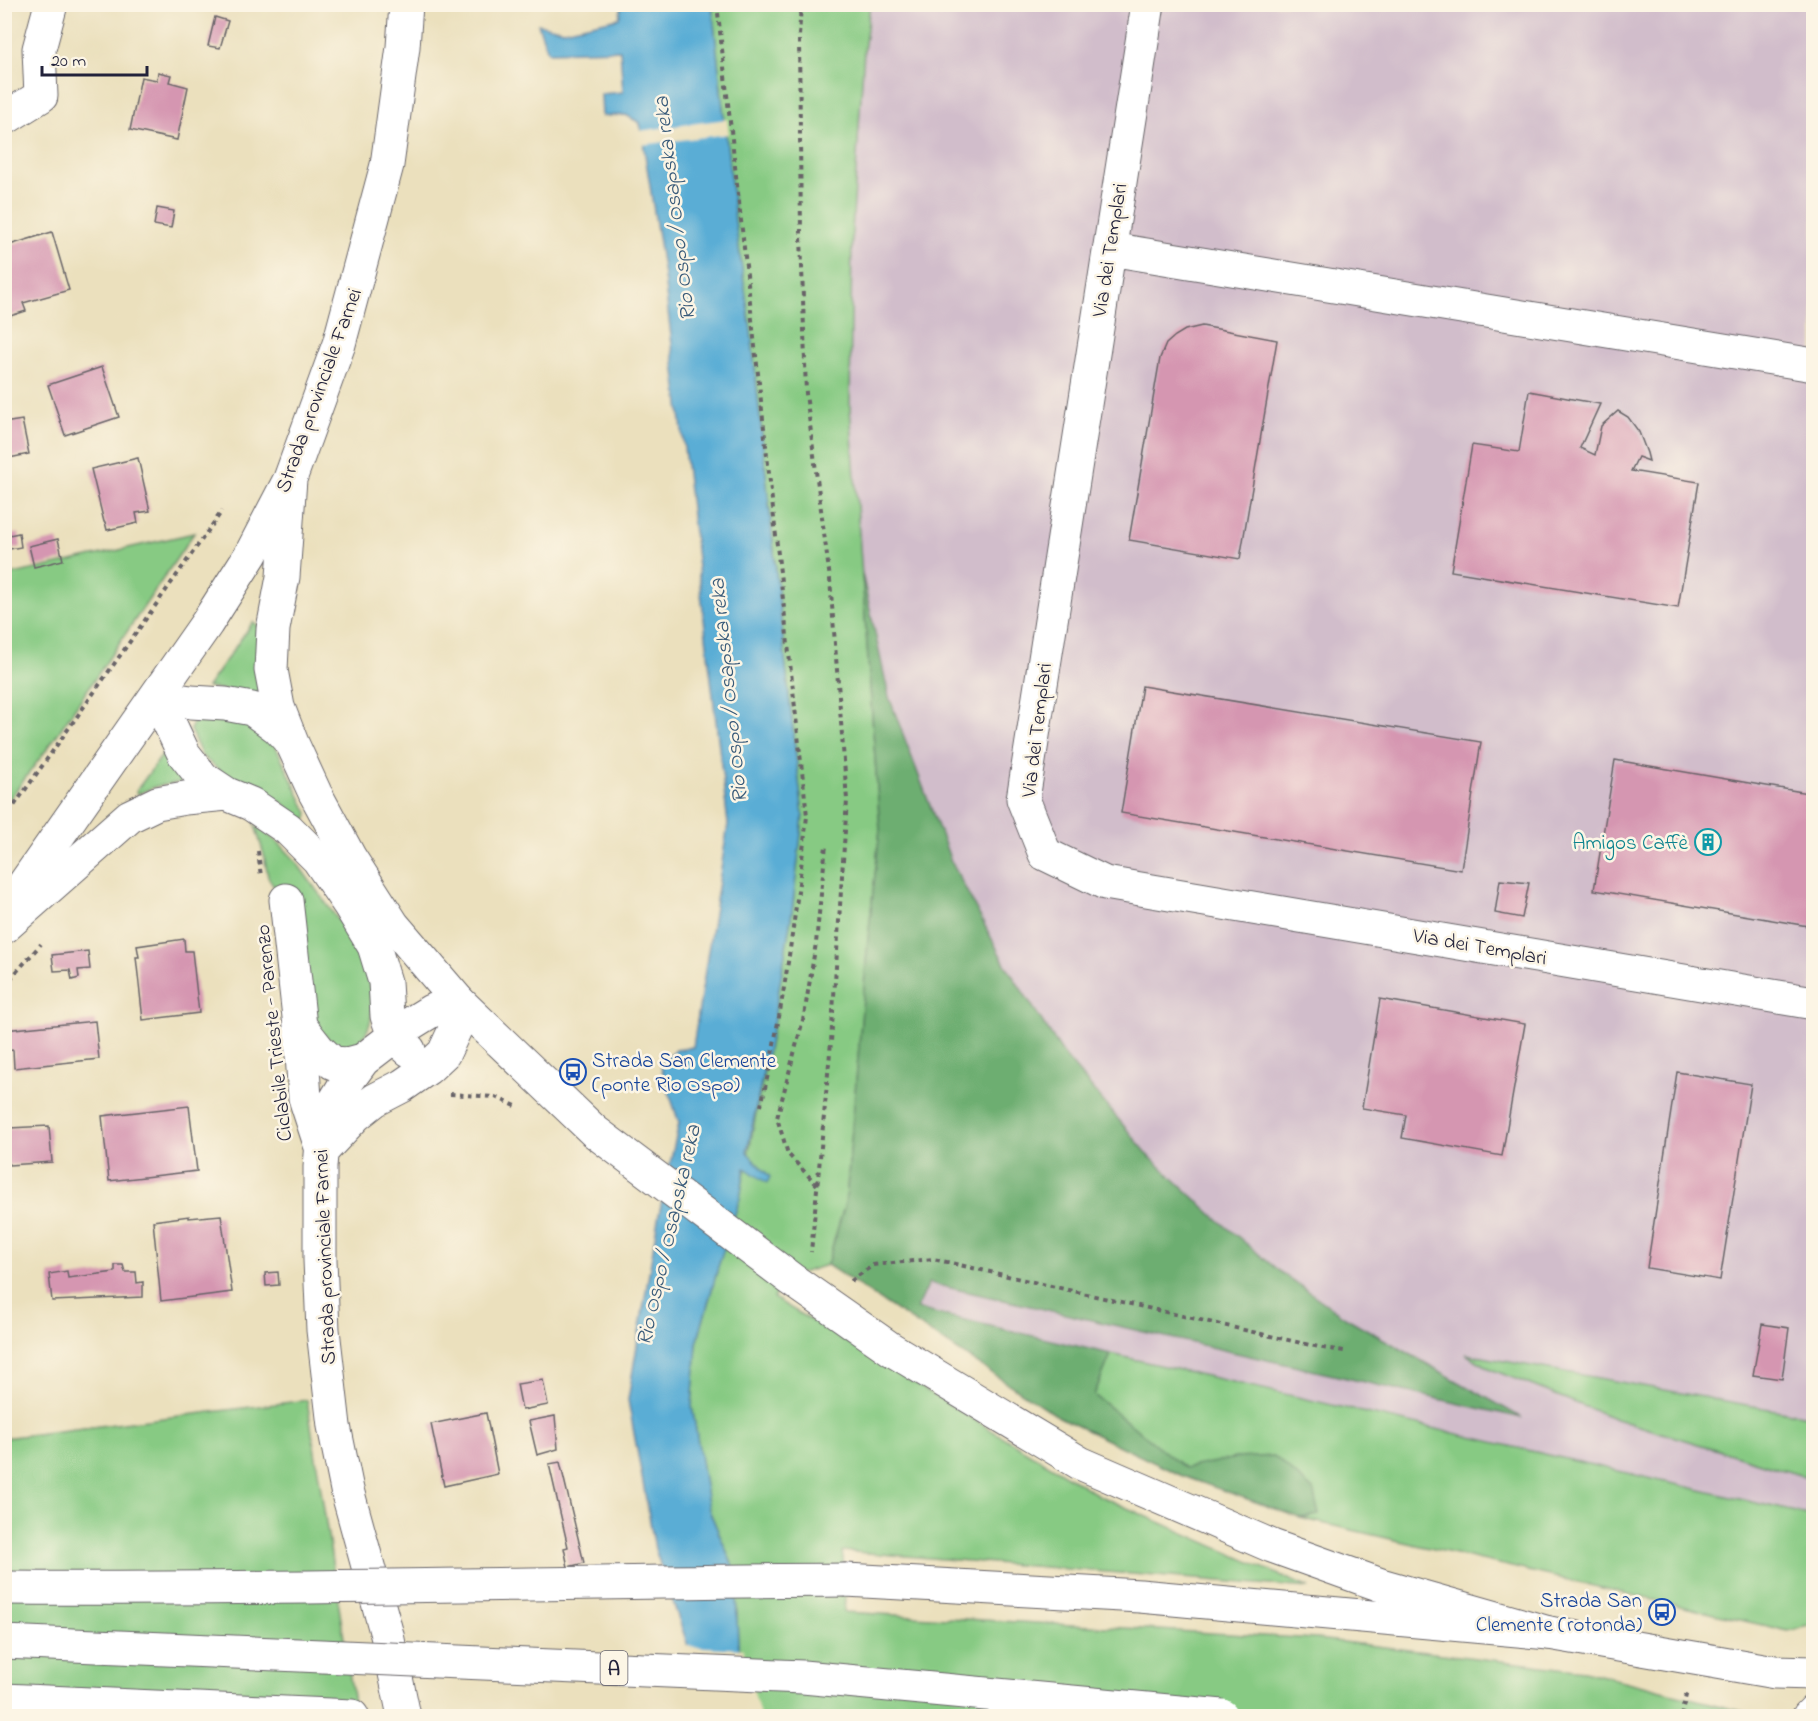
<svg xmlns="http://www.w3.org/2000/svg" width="1818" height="1721" font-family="'Indie Flower',sans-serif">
<rect width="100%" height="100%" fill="#fcf5e5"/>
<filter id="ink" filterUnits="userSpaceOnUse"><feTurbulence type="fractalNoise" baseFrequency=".0167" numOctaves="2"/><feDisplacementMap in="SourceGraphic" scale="12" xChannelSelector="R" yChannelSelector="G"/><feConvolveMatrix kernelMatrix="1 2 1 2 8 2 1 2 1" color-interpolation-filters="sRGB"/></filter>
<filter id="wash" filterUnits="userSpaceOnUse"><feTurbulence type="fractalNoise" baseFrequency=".008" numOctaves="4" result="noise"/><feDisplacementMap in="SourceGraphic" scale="24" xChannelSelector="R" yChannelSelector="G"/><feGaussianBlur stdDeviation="1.35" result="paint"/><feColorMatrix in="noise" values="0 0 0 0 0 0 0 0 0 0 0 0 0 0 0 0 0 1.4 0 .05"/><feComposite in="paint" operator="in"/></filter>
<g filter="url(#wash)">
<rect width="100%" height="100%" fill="#ebe0bd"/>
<path fill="#d1bdcb" d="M870,5H1813V1417L1468,1355L1488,1368L1616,1419L1813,1479V1516L916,1309L930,1283L1520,1417L1345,1317L1279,1271L1217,1219L1151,1158L1064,1055L1005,964L951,861L889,697L862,573L850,407L852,231L864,51Z"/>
<path fill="#87ca83" stroke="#54765f" stroke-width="1.5" d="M712,5H870L864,51L852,231L850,407L880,829L868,939L846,1200L827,1265L788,1277L774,1298L1100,1496L1309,1588L842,1551L846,1580L844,1612L1317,1639L1584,1671L1760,1716H757L738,1643L735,1571L709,1510L692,1406L697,1343L719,1264L740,1198L773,1024L792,912L803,816L788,687L751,332L735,221Z
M194,533L50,745L5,805V576Z
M253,622L259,626L260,696L207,687Z
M223,719L249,726L274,743L308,813L307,819L303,820L281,802L266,794L231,780L202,756L190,730L193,723L200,720Z
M166,750L183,782L157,786L137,794L136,791Z
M255,825L279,843L294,859L354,942C371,974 389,1037 342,1051L319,1030L279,895L268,877L264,855Z
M1111,1354L1813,1516V1625L1788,1631L1300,1518L1318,1515L1236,1458L1185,1469L1094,1395Z
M1466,1354L1813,1417V1479L1616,1419L1488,1368Z
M307,1400L356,1716H5L4,1438Z"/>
<path fill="#6dae71" stroke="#486856" stroke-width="1.5" d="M862,573L889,697L951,861L1005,964L1064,1055L1151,1158L1217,1219L1279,1271L1345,1317L1522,1418L929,1283L917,1309L1111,1354L1094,1395L1185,1468L1236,1458L1274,1456L1313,1490L1319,1515L1300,1518L1180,1475L1059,1417L827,1265L846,1200L868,939L880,829Z"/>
<path fill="#5aadd5" stroke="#3e6888" stroke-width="1.5" d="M622,5H712L735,221L751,331L788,687L803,816L792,912L773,1024L747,1152L770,1177L767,1183L745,1168L740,1198L719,1264L697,1343L692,1406L709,1510L735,1571L738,1643L757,1716H707L687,1643L655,1549L628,1400L658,1219L679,1123L660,1064L676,1050L693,1047L728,824L663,268L640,123L626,115L602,116L601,94L623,92L620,50L548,52L538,24L564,30L619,18Z"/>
<path fill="#ebe0bd" d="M727,119L729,134L641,145L639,131Z
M685,1646L743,1649L760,1716H704Z"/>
<g id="blocks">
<path fill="#d596b1" d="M215,17L228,21L220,48L208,46Z
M158,72L171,75L169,82L188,87L177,140L130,130L141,77L157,80Z
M157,208L174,211L171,228L154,225Z
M52,232L69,290L23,303L26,311L4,318V242L6,246Z
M1202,326L1277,340L1240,559L1129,540L1160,358L1166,344L1175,336L1185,330Z
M102,367L119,417L65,435L48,385Z
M1529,391L1600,404L1580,448L1595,455L1601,426L1618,411L1628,417L1639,432L1647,453L1649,461L1638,457L1631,471L1699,482L1678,608L1451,571L1472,445L1519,452Z
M22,420L29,454L4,459V423Z
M138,458L150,511L136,513L138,523L107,530L105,522H104L91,469Z
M19,533L21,547L4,550V536Z
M58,539L63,560L34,567L29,546Z
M1142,686L1481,742L1461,870L1121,813Z
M1615,760L1814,794V927L1594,890Z
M1500,880L1529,883L1522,918L1495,913Z
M184,939L185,951H192L199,1013L143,1020L136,957H139L137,946Z
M88,951L90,969L78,970L79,978L72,980L70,970L54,971L52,955Z
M1380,999L1525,1024L1502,1156L1402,1138L1406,1115L1362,1108Z
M95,1021L99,1059L14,1068L13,1050L4,1051V1030Z
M1677,1072L1751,1084L1720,1280L1647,1268Z
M189,1106L197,1171L109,1181L102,1116Z
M4,1124H8L9,1128L49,1126L52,1162L9,1165L8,1162L4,1163Z
M221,1215L232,1292L161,1301L153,1221L189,1216V1218Z
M115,1265H123L125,1272H136L137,1283L143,1282V1297L52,1301L49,1274L67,1271L68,1278L115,1272Z
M278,1272L279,1285L266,1286L265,1273Z
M1762,1324L1789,1328L1782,1379L1753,1375Z
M543,1380L548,1405L522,1410L517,1384Z
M486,1413L498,1474L444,1486L431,1424Z
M555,1416L558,1449L537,1455L529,1421Z
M560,1462L584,1563L568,1567L564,1548L568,1547L549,1464Z"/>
</g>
</g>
<g filter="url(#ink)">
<use href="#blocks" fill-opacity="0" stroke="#686468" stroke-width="1.5"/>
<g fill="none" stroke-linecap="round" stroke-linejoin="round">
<defs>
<path id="minor" d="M1148,4L1023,799L1045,854L1105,883L1814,1003
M4,119L41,96L39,49L51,4
M1110,249L1814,365
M157,697L184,754L203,778L227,794
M286,900L300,1026L305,1098L321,1147
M4,927L130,816L157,803L185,798L227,794L251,804L288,829L318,859L350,906L374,946L385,982L387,1016L394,1036L409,1050
M300,1026L318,1049L333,1063L348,1064L363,1060
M322,1151L356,1115L375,1100L402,1086L428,1068L444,1053L457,1025L459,1002L431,1011L410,1024L363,1060L346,1083L324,1119L320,1167V1260L323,1330L334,1426L347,1490L387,1635L404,1716"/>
<path id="major" d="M290,479L283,577L273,629L271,670L278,707L292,743L315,793L350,858L393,925L459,1002L594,1131L791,1279L891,1349L1080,1463L1272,1546L1381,1585L1549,1633L1775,1672L1814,1673
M157,697L191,702L225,704L252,709L277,727L289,740
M4,913L207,623L251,554L290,479L339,344L387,165L403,47L406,4
M1809,1716L1814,1711"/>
<path id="highway" d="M846,1580L1140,1596L1549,1633
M4,1700L352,1716"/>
</defs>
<use href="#minor" stroke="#686468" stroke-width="35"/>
<use href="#major" stroke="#686468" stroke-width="35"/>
<use href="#highway" stroke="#686468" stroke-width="35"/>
<path stroke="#686468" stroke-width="4" stroke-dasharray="4.5 4.5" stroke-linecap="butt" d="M717,4L807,816C796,913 783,1010 761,1106
M801,4L799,37L801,235L806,394L830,579L847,800L831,1042L811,1252
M4,820L222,511
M258,851L261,877
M4,986L41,944
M450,1094L495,1097L516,1106
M817,1185L788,1154L777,1118L804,1016L816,943L826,845
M851,1281L873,1265L933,1259L1323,1348L1344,1351
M1681,1716L1687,1691"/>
<use href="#minor" stroke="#fff" stroke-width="33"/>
<use href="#major" stroke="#fff" stroke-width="33"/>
<use href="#highway" stroke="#fff" stroke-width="33"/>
<defs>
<path id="highway-bridge" d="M4,1588C285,1590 565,1582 846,1580
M4,1642L803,1677L1222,1716"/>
</defs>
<use href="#highway-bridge" stroke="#686468" stroke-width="35" stroke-linecap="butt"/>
<use href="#highway-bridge" stroke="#fff" stroke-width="33"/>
</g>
</g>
<defs>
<symbol id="building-ring" viewBox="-11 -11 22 22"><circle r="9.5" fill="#fcf5e5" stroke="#0f9aa8" stroke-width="1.5"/><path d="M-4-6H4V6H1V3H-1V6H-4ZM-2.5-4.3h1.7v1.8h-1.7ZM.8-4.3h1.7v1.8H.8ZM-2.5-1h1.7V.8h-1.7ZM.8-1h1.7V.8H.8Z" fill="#0f9aa8"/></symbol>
<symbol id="bus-ring" viewBox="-11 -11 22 22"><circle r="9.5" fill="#fcf5e5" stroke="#1a4fb4" stroke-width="1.5"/><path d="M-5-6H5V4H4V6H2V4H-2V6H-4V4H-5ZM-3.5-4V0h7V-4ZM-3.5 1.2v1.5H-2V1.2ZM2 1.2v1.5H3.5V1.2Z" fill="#1a4fb4"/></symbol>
</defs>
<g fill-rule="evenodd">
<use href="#building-ring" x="1693" y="827" width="30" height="30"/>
<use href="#bus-ring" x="558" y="1057" width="30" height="30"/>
<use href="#bus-ring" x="1647" y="1597" width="30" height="30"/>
</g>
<g text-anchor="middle" stroke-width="5" stroke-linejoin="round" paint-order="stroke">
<rect fill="#fcf5e5" stroke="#63616e" stroke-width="1.5" x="600.5" y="1651" width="27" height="34" rx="4.5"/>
<g font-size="20" font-weight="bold" fill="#22223b">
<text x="614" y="1675">A</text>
</g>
<g font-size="21" fill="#22223b" stroke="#fcf5e5">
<text transform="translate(1109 250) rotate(-81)" y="7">Via dei Templari</text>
<text transform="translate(318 390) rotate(-70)" y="7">Strada provinciale Farnei</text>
<text transform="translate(1036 730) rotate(-83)" y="7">Via dei Templari</text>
<text transform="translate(1480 946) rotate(10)" y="7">Via dei Templari</text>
<text transform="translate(273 1033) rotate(-96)" y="7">Ciclabile Trieste - Parenzo</text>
<text transform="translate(324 1257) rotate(-92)" y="7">Strada provinciale Farnei</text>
</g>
<g font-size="21" fill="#0d838f" stroke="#fcf5e5" text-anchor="end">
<text x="1688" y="849">Amigos Caffè</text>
</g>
<g font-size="21" fill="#164399" stroke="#fcf5e5" text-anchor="start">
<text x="592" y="1067">Strada San Clemente<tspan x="592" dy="24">(ponte Rio Ospo)</tspan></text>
<text x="1642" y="1607" text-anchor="end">Strada San<tspan x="1642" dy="24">Clemente (rotonda)</tspan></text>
</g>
<g font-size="22" font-style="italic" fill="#385a79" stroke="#fcf5e5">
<text transform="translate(673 209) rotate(-97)" y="8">Rio Ospo / Osapska reka</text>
<text transform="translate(727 691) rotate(-96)" y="8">Rio Ospo / Osapska reka</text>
<text transform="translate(667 1235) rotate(-77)" y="8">Rio Ospo / Osapska reka</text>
</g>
</g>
<rect width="1818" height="1721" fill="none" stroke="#fcf5e5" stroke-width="24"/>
<path d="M42 66v9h105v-9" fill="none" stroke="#22223b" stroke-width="3"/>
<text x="51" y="66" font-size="18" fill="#22223b" stroke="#fcf5e5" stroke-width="4.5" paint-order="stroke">20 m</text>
</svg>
